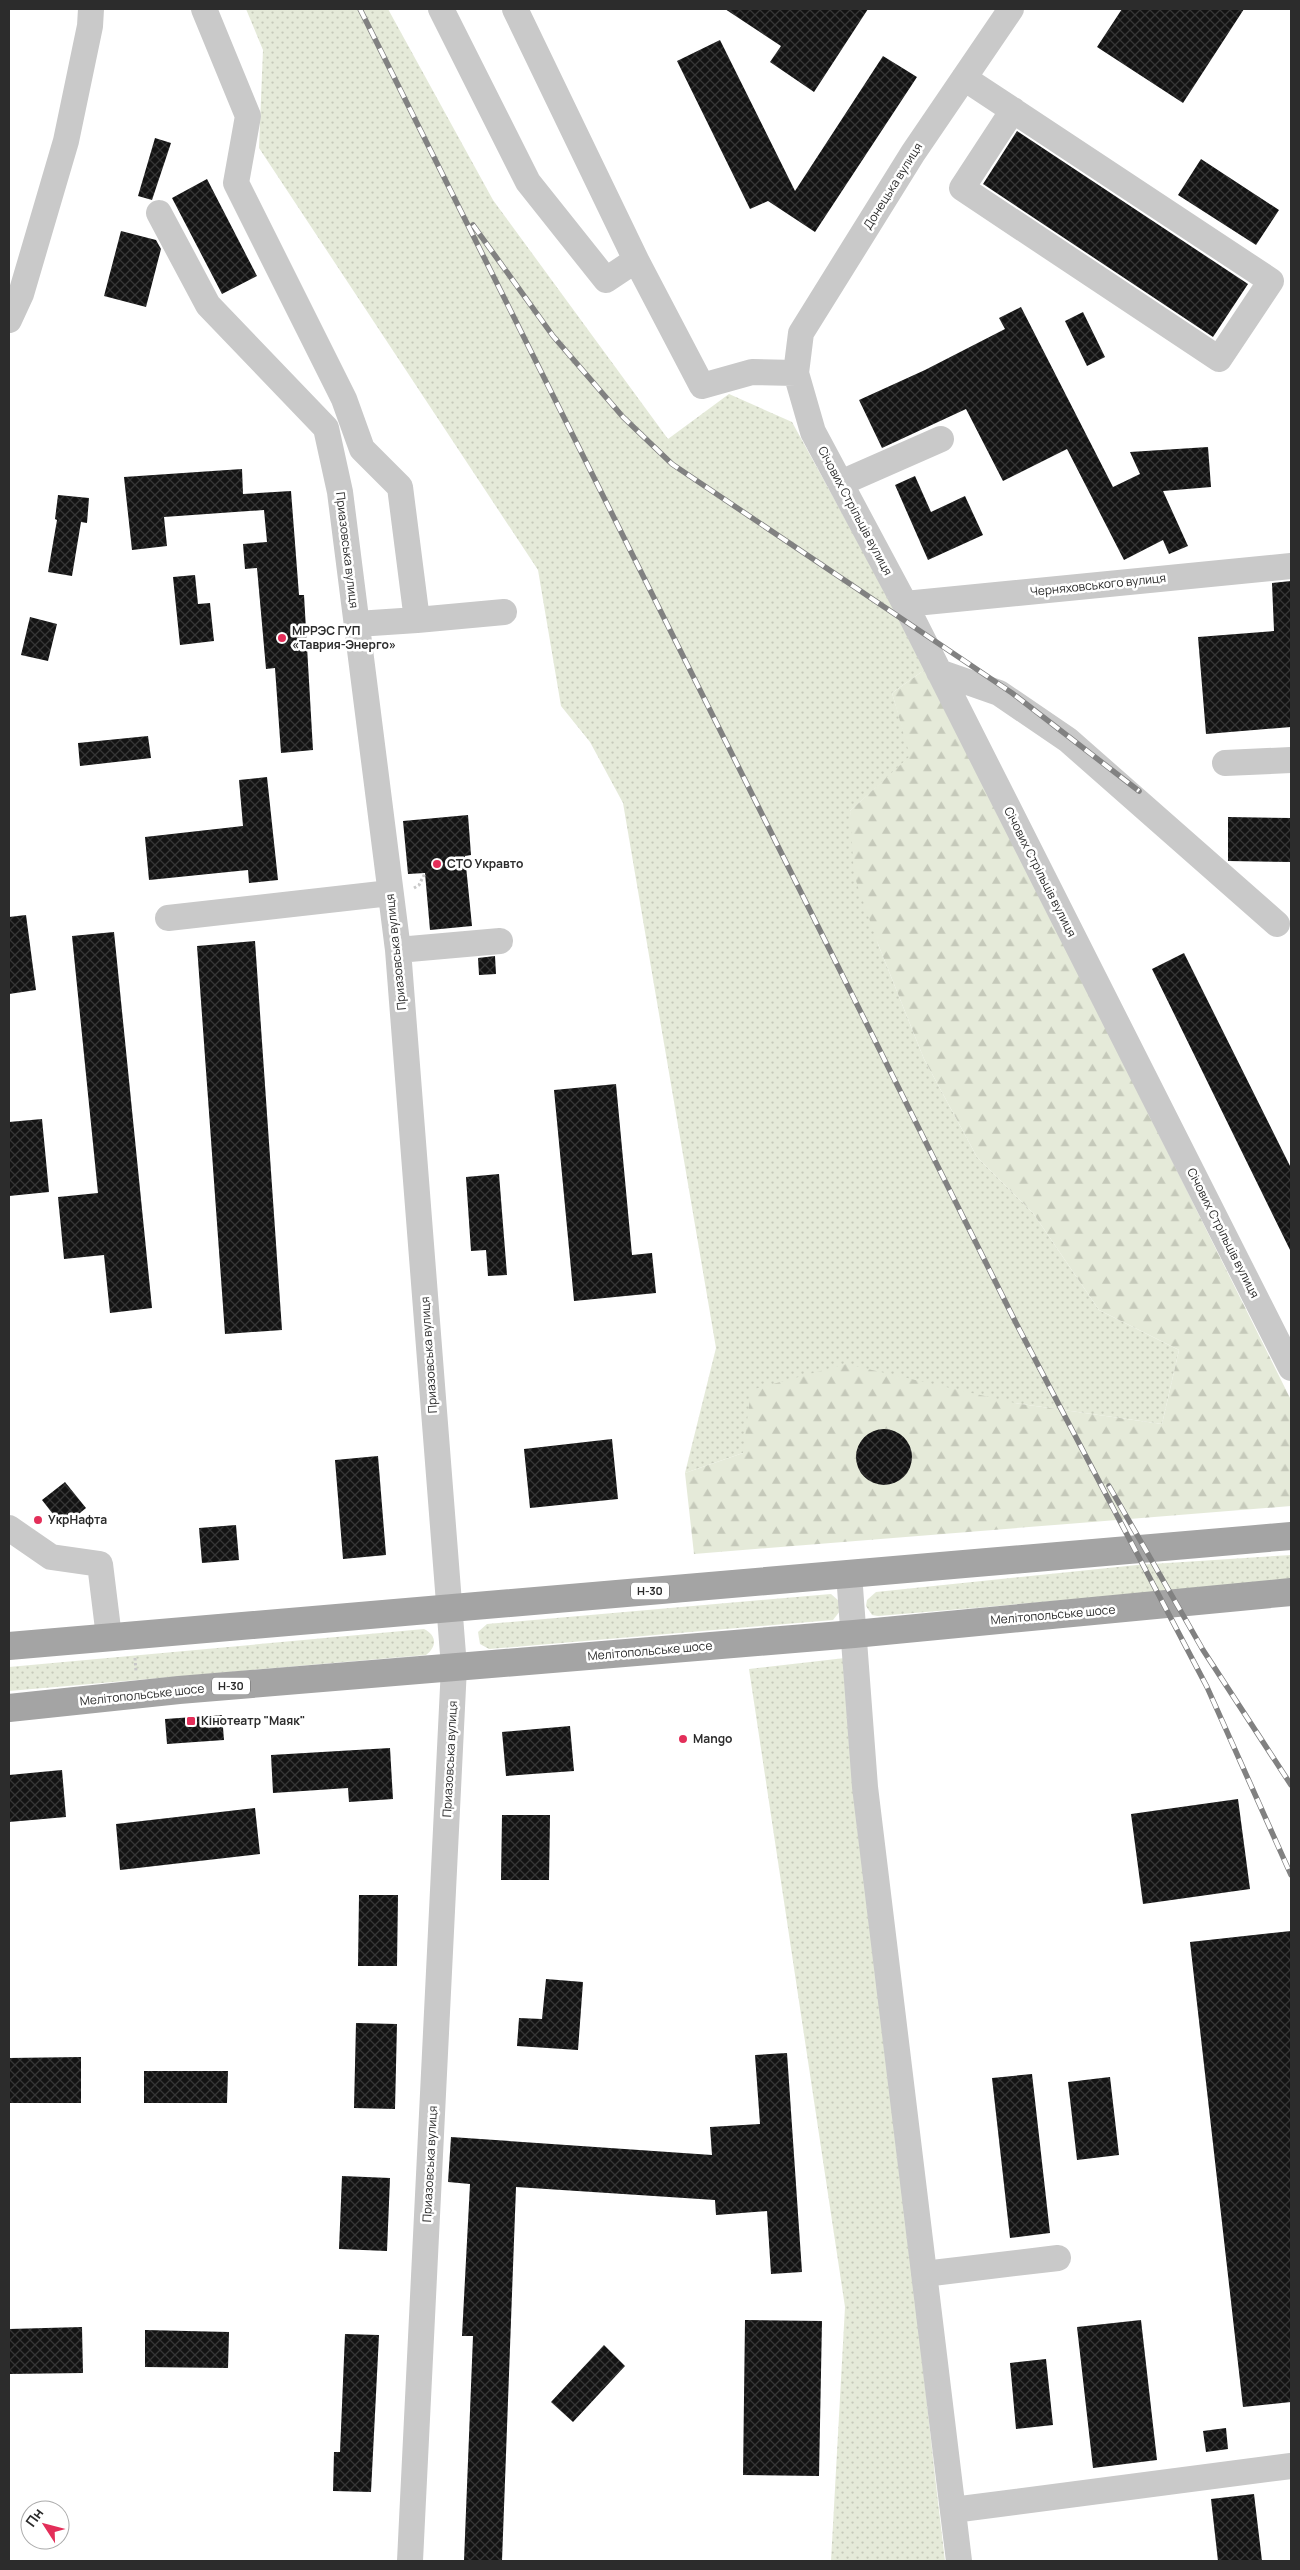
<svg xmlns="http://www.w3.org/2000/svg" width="1300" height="2570" font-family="Manrope,sans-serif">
<defs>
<pattern id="grass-dots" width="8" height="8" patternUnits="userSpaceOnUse" patternTransform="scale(1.25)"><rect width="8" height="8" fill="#e5ead9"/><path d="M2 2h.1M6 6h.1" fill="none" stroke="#c5c9ba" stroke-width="1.8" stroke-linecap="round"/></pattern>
<pattern id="forest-firs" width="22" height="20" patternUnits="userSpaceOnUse" patternTransform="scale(1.25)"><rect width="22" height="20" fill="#e5ead9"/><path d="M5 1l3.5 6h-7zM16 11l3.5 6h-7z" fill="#c5c9ba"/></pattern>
<pattern id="building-cross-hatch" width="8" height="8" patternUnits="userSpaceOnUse" patternTransform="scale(1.25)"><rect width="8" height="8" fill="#131313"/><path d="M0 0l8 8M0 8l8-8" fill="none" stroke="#363636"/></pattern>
</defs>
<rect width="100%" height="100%" fill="#fff"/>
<path fill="url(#grass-dots)" d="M246,9H388L493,200L668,439L729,394L792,422L927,668L892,693L911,756L850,811L878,944L924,1059L977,1157L1033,1213L1099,1310L1179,1350L1162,1424L1015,1403L743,1453L685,1473L716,1348L623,803L590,742L561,706L538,570L259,148L263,50Z
M1291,1555V1581L878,1616L872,1615L866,1606L867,1600L876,1592L1137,1565Z
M831,1594L839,1601L840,1611L833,1620L489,1649L480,1644L478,1632L487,1624Z
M424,1629C437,1635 437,1647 426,1655L9,1691V1667Z
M845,1658L935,2476L945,2561H831L845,2307L749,1669Z"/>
<path fill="url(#forest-firs)" d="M927,668L1291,1400V1506L694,1554L685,1473L743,1453L751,1390L846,1364L1015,1403L1162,1424L1179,1350L1099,1310L1033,1213L977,1157L924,1059L878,944L854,875L850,811L910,756L892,693Z"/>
<path fill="url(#building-cross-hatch)" d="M725,9H868L814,92L770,62L781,46Z
M1122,9H1244L1183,103L1097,47Z
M720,40L795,191L883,56L917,77L815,232L768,201L750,209L677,61Z
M1017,131L1248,284L1213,337L983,184Z
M155,138L171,143L152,200L138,196Z
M1201,159L1279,210L1256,245L1178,195Z
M207,179L257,276L222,294L172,198Z
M121,231L156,240L161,249L146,307L104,296Z
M1021,307L1113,487L1140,474L1130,452L1208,447L1211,487L1163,491L1188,546L1169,554L1163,540L1124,560L1067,449L1003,481L966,409L882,448L859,400L925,370L1005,329L999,318Z
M1083,312L1105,357L1087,366L1065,321Z
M242,469L243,494L291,491L299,595H304L313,750L281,753L275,668L266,669L257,568L245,569L243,544L267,542L264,510L164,517L167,546L132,550L124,477Z
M915,476L931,512L965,496L983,535L928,560L895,485Z
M58,495L89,498L87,523L81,522L72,576L48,572L57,520L55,519Z
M195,575L198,604L210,603L214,641L180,645L173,577Z
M1291,581V727L1206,734L1198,637L1274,631L1272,583Z
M30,617L57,624L48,661L21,655Z
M148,736L151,758L80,766L78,743Z
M267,777L278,880L249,883L248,870L149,880L145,837L243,826L239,780Z
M468,815L471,855L465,856L472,926L430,930L425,873L408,874L403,821Z
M1228,817L1291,818V862L1228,861Z
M26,915L36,990L9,994V917Z
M114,932L152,1308L110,1313L104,1255L64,1259L58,1197L98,1193L72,936Z
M255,941L282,1330L225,1334L197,946Z
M1184,953L1291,1168V1252L1152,969Z
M495,956L496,974L479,975L478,958Z
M616,1084L632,1255L652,1253L656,1293L574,1301L554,1090Z
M42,1119L49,1192L9,1196V1122Z
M499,1174L507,1275L488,1276L486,1250L471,1251L466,1177Z
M856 1457a28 28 0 1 1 56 0a28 28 0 1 1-56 0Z
M612,1439L618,1499L530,1508L524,1449Z
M378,1456L386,1555L343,1559L335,1460Z
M65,1482L86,1508L63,1527L42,1500Z
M236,1525L239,1560L202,1563L199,1528Z
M222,1715L224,1740L167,1744L165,1719Z
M570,1726L574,1771L506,1776L502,1732Z
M390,1748L393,1799L349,1802L348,1788L273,1793L271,1755Z
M62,1770L66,1817L9,1822V1775Z
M1238,1799L1250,1889L1143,1904L1131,1814Z
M255,1808L260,1854L120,1870L116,1824Z
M502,1815H550L549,1880H501Z
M359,1895H398L397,1966H358Z
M1291,1931V2402L1243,2407L1190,1942Z
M546,1979L583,1982L578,2050L517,2046L519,2018L542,2019Z
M356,2023L397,2024L395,2109L354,2108Z
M787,2053L802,2272L771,2274L767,2211L716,2215L715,2200L516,2187L502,2561H464L473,2336H462L470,2184L448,2182L451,2137L712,2155L710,2127L760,2124L755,2055Z
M81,2057V2103H9V2058Z
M144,2071H228L227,2103H144Z
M1032,2074L1050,2233L1010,2238L992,2078Z
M1110,2077L1119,2155L1077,2160L1068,2082Z
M342,2176L390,2178L387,2251L339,2249Z
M745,2320L822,2321L819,2476L743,2475Z
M1141,2320L1157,2460L1093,2468L1077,2327Z
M82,2327L83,2373L9,2374V2329Z
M145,2330L229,2332L228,2368L145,2367Z
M345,2334L379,2335L371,2492L333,2491L334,2452H340Z
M604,2345L625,2366L573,2422L551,2402Z
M1046,2359L1053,2425L1016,2429L1010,2363Z
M1226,2428L1228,2449L1206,2452L1203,2431Z
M1254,2494L1262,2561H1218L1211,2499Z"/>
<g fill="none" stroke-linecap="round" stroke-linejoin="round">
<path stroke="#c9c9c9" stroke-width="3" stroke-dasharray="2.5 2.5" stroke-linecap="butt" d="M414,888L419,885L425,873
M135,1658L136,1672"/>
<path stroke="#c9c9c9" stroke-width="26" d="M204,9L248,116L236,183L344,399L362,449L400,487L417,620L357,624
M441,9L528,182L606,280L636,260
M515,9L636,260L702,386L752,372L796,373
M1011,9L913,153L801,333L796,373L813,432L905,604L1291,1368
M964,78L1271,281L1219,359L962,188L1013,110
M159,213L208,305L326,428L340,492L398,950L454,1667L410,2561
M9,320L21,294L66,141L90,26L91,9
M841,483L941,439
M905,604L1291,566
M417,620L504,612
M939,672L999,693L1068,740L1277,924
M1225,763L1291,760
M168,918L390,893
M398,950L500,941
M9,1528L51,1557L100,1564L109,1637
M849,1574L865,1787L959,2561
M924,2274L1058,2258
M953,2510L1291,2466"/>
<path stroke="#a4a4a4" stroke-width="28" d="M9,1646L1291,1536
M9,1708L179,1690L854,1634L1291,1592"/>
<defs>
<path id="rail" d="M360,9L1016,1323L1207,1687L1291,1875
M473,225L553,336L623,417L672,464L1012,693L1139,791
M1109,1486L1203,1650L1291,1785"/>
</defs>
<use href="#rail" stroke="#818181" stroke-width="5.5"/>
<use href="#rail" stroke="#fff" stroke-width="4" stroke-dasharray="11" stroke-linecap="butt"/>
</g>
<g fill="#e32e59" stroke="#fff" stroke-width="2">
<circle cx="282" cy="638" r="5"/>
<circle cx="437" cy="864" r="5"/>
<circle cx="38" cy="1520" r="5"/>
<rect x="186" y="1716" width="10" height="10" rx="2.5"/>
<circle cx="683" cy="1739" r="5"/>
</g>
<g text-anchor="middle" stroke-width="5" stroke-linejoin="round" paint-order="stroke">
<g fill="#fff" stroke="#6b6b6b" stroke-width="1">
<rect x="631" y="1582.5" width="38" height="17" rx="4"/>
<rect x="212" y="1677.5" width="38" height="17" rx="4"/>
</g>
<g font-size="11" font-weight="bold" fill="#2c2c2c">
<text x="650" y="1595">Н-30</text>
<text x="231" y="1690">Н-30</text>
</g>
<g font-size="12" fill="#2c2c2c" stroke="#fff">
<text transform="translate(893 186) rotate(-58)" y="4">Донецька вулиця</text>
<text transform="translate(855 511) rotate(62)" y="4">Січових Стрільців вулиця</text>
<text transform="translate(347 550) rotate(83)" y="4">Приазовська вулиця</text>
<text transform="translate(1098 585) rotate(-6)" y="4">Черняховського вулиця</text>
<text transform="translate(1040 872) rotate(63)" y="4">Січових Стрільців вулиця</text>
<text transform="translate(396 952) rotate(-96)" y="4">Приазовська вулиця</text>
<text transform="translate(1223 1233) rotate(63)" y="4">Січових Стрільців вулиця</text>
<text transform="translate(429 1355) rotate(-94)" y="4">Приазовська вулиця</text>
<text transform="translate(1053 1615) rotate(-5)" y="4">Мелітопольське шосе</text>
<text transform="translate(650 1651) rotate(-5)" y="4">Мелітопольське шосе</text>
<text transform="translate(142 1695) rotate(-6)" y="4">Мелітопольське шосе</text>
<text transform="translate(450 1759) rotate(-87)" y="4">Приазовська вулиця</text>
<text transform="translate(430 2164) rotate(-87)" y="4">Приазовська вулиця</text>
</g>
<g font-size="12" font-weight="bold" fill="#2c2c2c" stroke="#fff" text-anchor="start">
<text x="292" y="635">МРРЭС ГУП<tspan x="292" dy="14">«Таврия-Энерго»</tspan></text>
<text x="447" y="868">СТО Укравто</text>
<text x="48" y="1524">УкрНафта</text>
<text x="201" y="1725">Кінотеатр "Маяк"</text>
<text x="693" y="1743">Mango</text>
</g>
</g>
<rect width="1300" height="2570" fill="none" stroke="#2c2c2c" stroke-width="20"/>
<g transform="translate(45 2525) rotate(306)"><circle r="24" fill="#ffffff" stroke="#ababab"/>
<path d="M0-4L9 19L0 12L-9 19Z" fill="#e32e59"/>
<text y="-8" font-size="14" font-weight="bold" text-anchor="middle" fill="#2c2c2c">Пн</text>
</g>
</svg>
